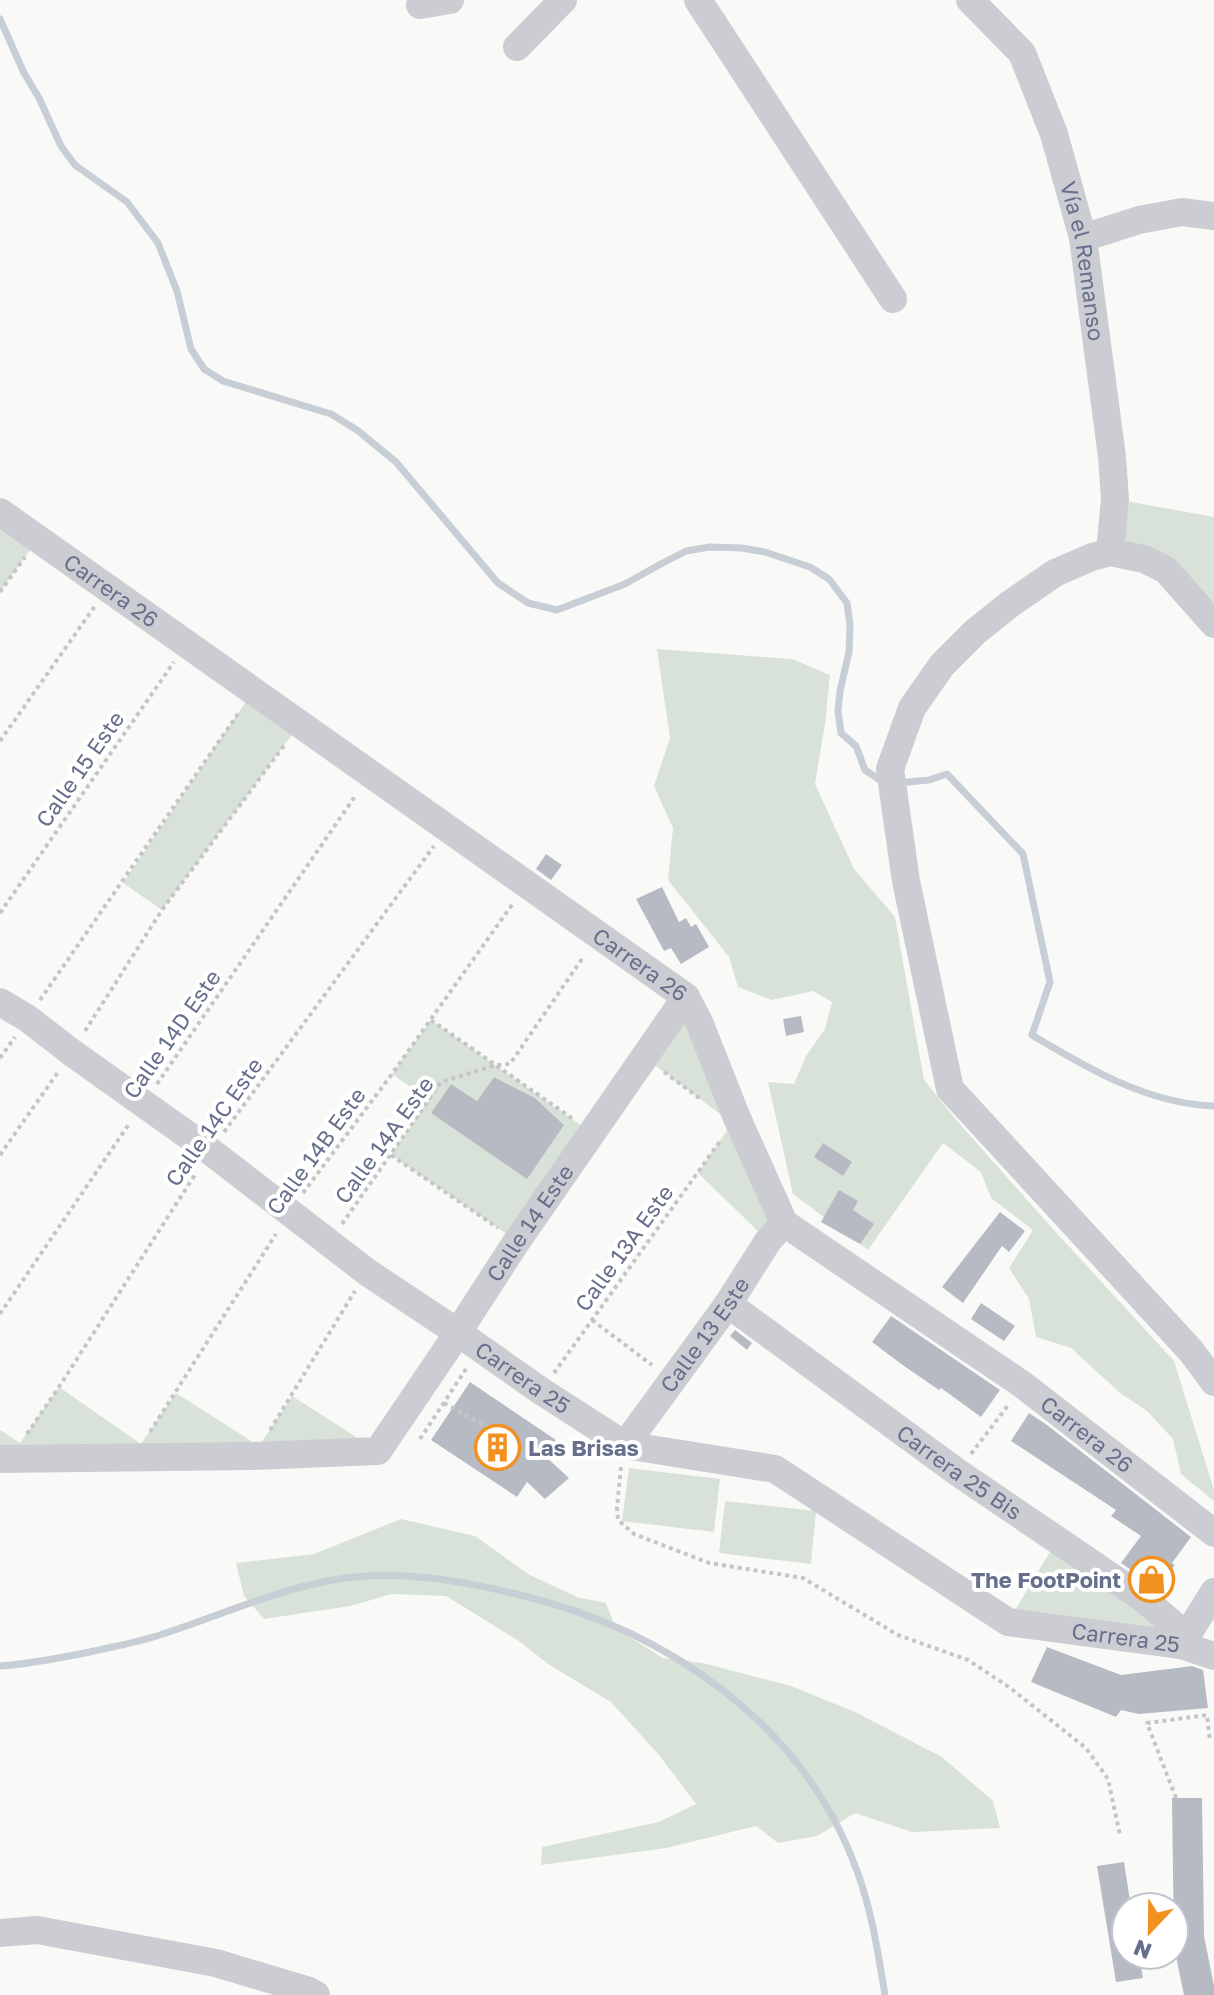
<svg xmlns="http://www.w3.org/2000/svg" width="1214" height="1995" font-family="'Golos Text',sans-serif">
<rect width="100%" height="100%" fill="#f9faf7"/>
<path fill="#d9e2d8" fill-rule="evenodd" d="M1115,499L1214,517V624L1166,570L1110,552Z
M0,512L38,539L0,592Z
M657,649L792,659L830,675L825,724L815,784L854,869L895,917L924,1080L958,1122L1053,1229L1174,1361L1214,1490V1501L1181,1474L1173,1439L1147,1411L1120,1393L1071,1348L1036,1337L1029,1299L1009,1268L1033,1230L991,1198L981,1172L943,1143L868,1250L793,1194L768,1082L794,1084L806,1056L825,1029L832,1002L813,991L772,1000L738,987L729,957L668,880L673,828L654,786L670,738Z
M253,691L300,724L162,910L123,883Z
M686,997L779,1209L768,1241L698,1173L732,1123L644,1057Z
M431,1020L592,1133L517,1241L391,1155L429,1100L392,1074ZM494,1077L535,1098L563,1124L527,1178L431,1113L451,1084L477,1101Z
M59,1387L141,1444L176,1393L259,1446L292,1396L378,1451L0,1459V1430L20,1443Z
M629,1468L720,1479L714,1532L622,1521Z
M725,1501L816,1511L811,1564L719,1553Z
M401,1519L475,1536L528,1574L577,1597L606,1603L616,1629L663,1658L703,1663L791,1686L855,1712L942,1757L993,1801L1000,1828L912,1832L855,1813L817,1836L778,1843L756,1826L666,1848L541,1865L542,1847L659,1822L696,1804L659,1755L611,1702L548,1664L519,1641L446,1596L392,1594L350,1606L264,1619L244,1596L236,1563L314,1554Z
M1057,1540L1181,1645L1008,1622Z"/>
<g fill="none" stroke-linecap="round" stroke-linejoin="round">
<path stroke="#c8ced6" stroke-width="7" d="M0,19L24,73L39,98L61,146L75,165L127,202L158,243L177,291L191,349L204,369L223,381L331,414L357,430L396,462L498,583L528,603L557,610L625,584L657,566L686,551L710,547L742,548L765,552L810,567L829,579L847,603L850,625L849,652L840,691L838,711L841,733L856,746L865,770L883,782
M898,783L929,780L947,774L1023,854L1050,982L1032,1035C1087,1068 1148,1104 1214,1106
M0,1666C30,1664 60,1658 90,1652C115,1646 141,1642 166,1633C221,1615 276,1590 333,1580C395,1569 460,1580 520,1595C667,1630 804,1724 857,1871C872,1911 878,1953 885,1995"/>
</g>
<path fill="#b6bac3" d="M546,854L562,865L551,880L536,869Z
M662,887L679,922L686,918L691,927L696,924L709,947L681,964L671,948L664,951L636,899Z
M801,1016L804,1032L786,1036L783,1019Z
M494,1077L535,1098L564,1125L527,1179L431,1113L451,1084L477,1101Z
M823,1143L852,1162L843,1176L814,1157Z
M839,1190L858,1201L853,1210L874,1224L860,1244L821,1222Z
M1000,1212L1025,1231L1009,1252L1002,1246L963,1303L942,1287Z
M981,1303L1015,1326L1004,1341L971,1319Z
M891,1316L1000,1390L981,1417L941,1388L939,1390L904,1366L872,1342Z
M735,1330L752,1343L747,1350L730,1336Z
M470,1382L556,1440L545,1456L569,1478L545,1499L527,1482L517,1497L431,1440Z
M1029,1413L1047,1425L1191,1537L1172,1563L1175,1565L1157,1588L1121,1563L1141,1536L1111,1516L1116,1510L1011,1441Z
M1047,1647L1121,1675L1192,1666L1203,1670L1208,1708L1139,1714L1121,1710L1116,1717L1031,1682Z
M1172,1798H1202L1204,1936L1214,1986V1995H1184L1174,1947Z
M1124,1862L1131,1907H1126V1955H1139L1143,1978L1116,1982L1097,1866Z"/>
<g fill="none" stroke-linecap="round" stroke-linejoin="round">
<path stroke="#c4c5c8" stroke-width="4" stroke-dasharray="4 4" stroke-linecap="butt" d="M0,592L25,557
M0,741L95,606
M0,913L174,662
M40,1000L240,711
M431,1020L573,1119
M85,1031L162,910L286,743
M0,1058L15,1037
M664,1072L702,1100
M157,1084L356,795
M224,1132L434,846
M0,1155L58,1072
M391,1155L498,1228
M303,1193L392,1074L514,902
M342,1224L441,1082L496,1065L510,1064L584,956
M0,1314L129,1124
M592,1320L652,1365
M554,1373L721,1140
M444,1403L512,1441
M270,1430L355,1291
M150,1432L276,1234
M27,1434L59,1387L196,1173
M420,1439L466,1369
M971,1454L1009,1404
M621,1467L617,1507L618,1520L634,1534L709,1563L803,1578L898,1635L968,1660L1009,1687L1086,1748L1108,1779L1120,1835
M1176,1798L1147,1723L1207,1715L1210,1741"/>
<g stroke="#cccdd2" stroke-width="28">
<path d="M698,0L893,299"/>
<path id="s1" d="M970,0L1022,53L1054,134L1083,238L1112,457L1115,499L1110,552"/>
<path d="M420,5L450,0"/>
<path d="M517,47L563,0"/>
<path d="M1083,238L1139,220L1182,212L1214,216"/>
<path id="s2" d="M0,512L686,997L699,1022L737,1118L784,1223L1023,1385L1214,1533"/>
<path d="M1214,624L1166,570L1144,559L1110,552L1092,557L1055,573L1010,604L975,632L942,665L912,708L890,769L906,881L950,1089L1191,1351L1214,1382"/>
<path id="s3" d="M0,1002L27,1018L71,1052L210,1151L367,1272L457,1332L541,1391L625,1445L775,1469L1008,1622L1181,1645L1214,1656"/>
<path id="s4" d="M728,1304L957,1472L1144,1599L1176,1627L1181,1645"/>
<path id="s5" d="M625,1445L728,1304L768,1241L784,1223"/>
<path id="s6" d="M0,1459L253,1456L378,1451L449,1346L517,1241L686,997"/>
<path d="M1181,1645L1214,1592"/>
<path d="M0,1933L37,1930L216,1963L309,1991L316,1995"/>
</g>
</g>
<defs>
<symbol id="building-ring" viewBox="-11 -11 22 22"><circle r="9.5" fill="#fff" stroke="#f19120" stroke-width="1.5"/><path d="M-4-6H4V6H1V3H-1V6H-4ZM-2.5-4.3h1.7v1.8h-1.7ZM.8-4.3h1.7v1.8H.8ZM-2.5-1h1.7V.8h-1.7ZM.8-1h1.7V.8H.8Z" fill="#f19120"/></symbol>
<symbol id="shop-ring" viewBox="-11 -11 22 22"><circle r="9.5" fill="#fff" stroke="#f19120" stroke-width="1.5"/><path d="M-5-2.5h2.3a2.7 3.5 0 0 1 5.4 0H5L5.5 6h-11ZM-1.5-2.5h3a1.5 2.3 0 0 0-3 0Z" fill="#f19120"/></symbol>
</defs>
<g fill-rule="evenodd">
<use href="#building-ring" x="472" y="1422" width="51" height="51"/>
<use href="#shop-ring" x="1126" y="1554" width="51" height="51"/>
</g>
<g text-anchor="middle" stroke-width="8" stroke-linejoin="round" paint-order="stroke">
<g font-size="22" fill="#666f8b" stroke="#fff">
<text dy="8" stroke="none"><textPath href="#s1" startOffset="292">Vía el Remanso</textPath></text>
<text dy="8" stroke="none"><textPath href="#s2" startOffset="136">Carrera 26</textPath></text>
<text transform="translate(80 769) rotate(-55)" y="8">Calle 15 Este</text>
<text dy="8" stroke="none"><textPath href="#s2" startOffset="784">Carrera 26</textPath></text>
<text transform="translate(172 1034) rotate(-55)" y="8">Calle 14D Este</text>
<text transform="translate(214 1122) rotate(-55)" y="8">Calle 14C Este</text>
<text transform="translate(384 1140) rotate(-54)" y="8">Calle 14A Este</text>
<text transform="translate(316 1151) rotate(-54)" y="8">Calle 14B Este</text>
<text dy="8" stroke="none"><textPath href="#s6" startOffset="652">Calle 14 Este</textPath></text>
<text transform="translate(624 1248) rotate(-54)" y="8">Calle 13A Este</text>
<text dy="8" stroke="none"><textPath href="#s5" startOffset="136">Calle 13 Este</textPath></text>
<text dy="8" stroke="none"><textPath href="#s3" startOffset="644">Carrera 25</textPath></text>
<text dy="8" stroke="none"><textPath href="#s2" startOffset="1456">Carrera 26</textPath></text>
<text dy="8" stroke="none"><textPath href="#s4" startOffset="286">Carrera 25 Bis</textPath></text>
<text dy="8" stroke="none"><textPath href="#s3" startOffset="1316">Carrera 25</textPath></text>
</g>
<g font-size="22" font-weight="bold" fill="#666f8b" stroke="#fff" text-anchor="start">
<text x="528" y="1456">Las Brisas</text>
<text x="1121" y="1588" text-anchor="end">The FootPoint</text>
</g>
</g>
<g transform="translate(1150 1931) rotate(202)"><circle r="38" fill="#ffffff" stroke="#c2c5d1" stroke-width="2"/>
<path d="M0-6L14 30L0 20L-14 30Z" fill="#f19120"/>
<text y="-12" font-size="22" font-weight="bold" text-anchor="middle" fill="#666f8b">N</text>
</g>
</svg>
